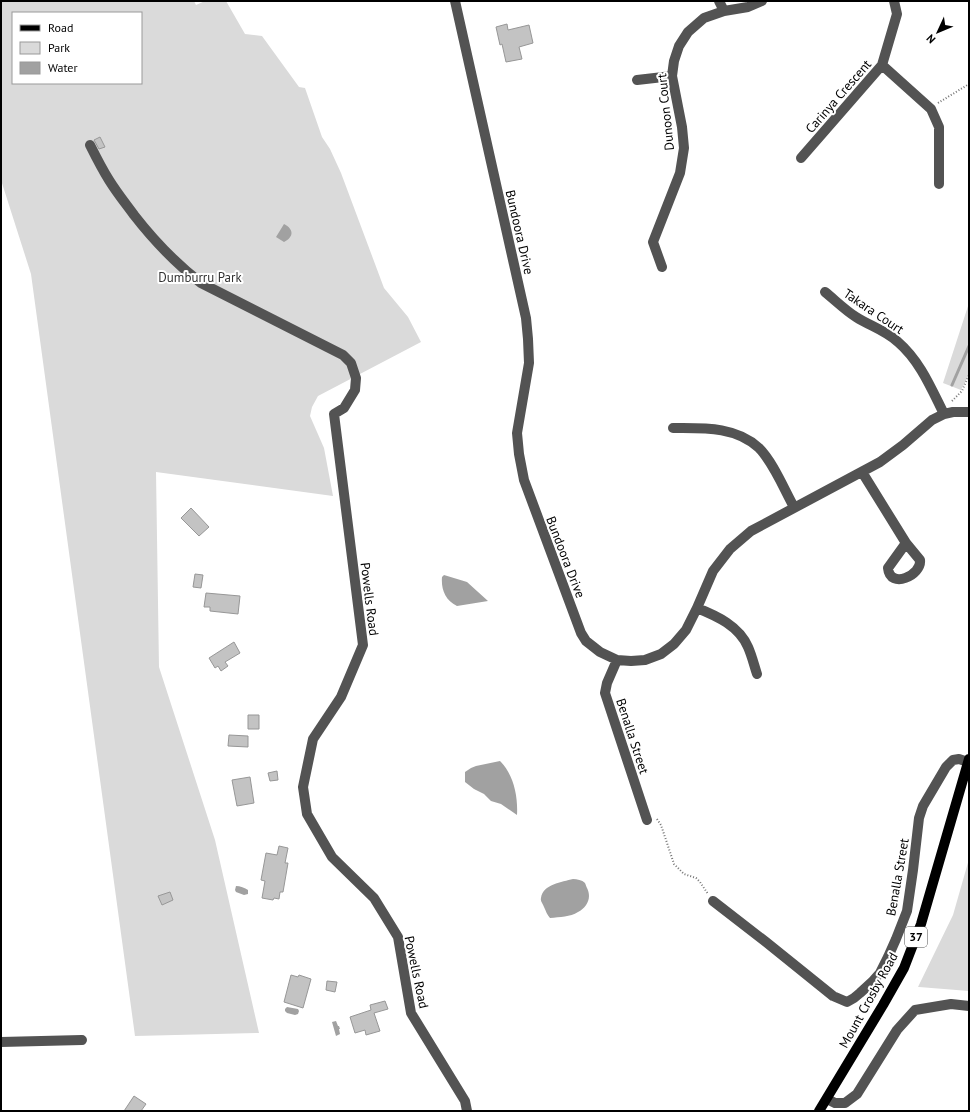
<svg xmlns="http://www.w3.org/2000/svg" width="970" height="1112" font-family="'PT Sans',sans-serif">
<rect width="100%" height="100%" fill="#fff"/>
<path fill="#dadada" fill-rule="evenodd" d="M1,1H194L196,5L205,1H226L245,34L262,36L299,87L305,88L322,137L330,149L341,173L384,288L408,317L421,342L318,396L312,407L310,416L324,448L333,496L156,472L159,667L215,840L259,1033L135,1036L31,274L1,180ZM13,13H141V83H13Z
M969,303V375L961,390L943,383Z
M969,859V991L919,987H918L953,915Z"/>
<path fill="#a1a1a1" d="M284,224C294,229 294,237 284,242L276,237Z
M444,575L467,582L488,601L457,606C445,600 441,589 442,577Z
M500,761C514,775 518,797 517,815L501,804L491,801L484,794L474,789L465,782V772L471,768L476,766Z
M573,879C577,879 582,880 585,883C585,883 587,888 587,888C592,898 587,907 578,912C570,917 560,917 550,918C547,915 546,911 544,907C543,904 540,901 541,898C543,884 562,882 573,879Z
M236,886C240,886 245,888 248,890V894L244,895L236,892L235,890Z
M287,1007L298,1009L299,1011L298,1014L295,1015L287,1013L285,1011V1009Z
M336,1021L338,1026H339L340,1029H339L340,1034L336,1036L332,1022Z"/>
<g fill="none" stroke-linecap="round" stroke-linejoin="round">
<path stroke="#a1a1a1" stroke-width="3" d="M952,385L969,346"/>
</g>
<path fill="#c3c3c3" stroke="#979797" d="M507,24L508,30L529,25L533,43L519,47L522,59L506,62L502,44L500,45L496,27Z
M100,137L105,147L99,149L94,140Z
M191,508L209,527L199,536L181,518Z
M195,574L203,575L201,588L193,587Z
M206,593L240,596L238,614L210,611V607H204Z
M234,642L240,653L225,662L228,666L221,671L218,666L215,668L209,658Z
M248,715H259V729H248Z
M229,735L248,736V747L228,746Z
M277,771L278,780L270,781L268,773Z
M250,777L254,803L237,806L232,780Z
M279,846L288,848L285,863H288L283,892H280L279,899L274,898L273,900L262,898L265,881L261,880L266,853L277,855Z
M170,892L173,900L162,905L158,896Z
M291,975L298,977L299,975L311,979L303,1008L284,1002Z
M327,981L337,982L335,992L326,990Z
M385,1001L388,1009L374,1013L380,1031L366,1035L365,1030L355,1033L350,1017L371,1010L370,1005Z
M134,1096L146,1104L141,1111H124Z"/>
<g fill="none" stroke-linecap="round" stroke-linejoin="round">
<path stroke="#757575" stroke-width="2" stroke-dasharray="1 2" stroke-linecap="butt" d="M938,103L969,84
M952,401L962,391L969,375
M657,819L661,825L674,864L684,874L696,878L700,882L708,894"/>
<path stroke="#535353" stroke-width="10" d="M455,1L526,318L528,339L529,363L517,433L519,454L524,480L581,633L586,641L600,652L617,660L631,661L645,660L661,654L674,644L686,630L697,608L713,571L730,549L751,531L880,462L903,445L932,420L944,414L953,412H969
M719,1L724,11
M882,65L931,109L939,127V184
M637,80L672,76
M90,145C96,157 102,169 109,180C117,193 126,204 134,215C155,242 174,262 201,283L343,355L351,363L356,378L355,390L344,408L334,414L363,645L341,697L313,739L303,787L307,814L332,857L374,898L398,937L411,1013L465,1101L467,1111
M801,158L882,65L897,14L894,1
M662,267L653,242L680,173L684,148L682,127L672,76L674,61L679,46L688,32L704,18L724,11L748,7L762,1
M825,292C835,300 845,310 856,317C870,326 885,330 898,342C920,361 931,388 944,414
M673,428C702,428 736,426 759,448C773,462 784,489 794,507
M862,472L906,543L920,560C922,575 890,590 888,568L906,543
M697,608C717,616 739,626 748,647C752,656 754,665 757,674
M617,660L607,683L605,693L647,820
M713,901L766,942L833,996L847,1002L854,998L860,993L872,982L880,973L888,957L896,939L907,911L913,870L919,818L923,806L946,767L953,760L959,759L968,762
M1,1042L82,1040
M827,1099L835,1103H845L857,1094L897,1030L915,1010L951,1004L969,1006"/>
<path stroke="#000" stroke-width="10" d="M819,1111L883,1005L904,968L921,924L969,759"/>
</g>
<g text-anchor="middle" stroke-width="4" stroke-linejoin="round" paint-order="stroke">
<rect fill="#fff" stroke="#4c4c4c" stroke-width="1" x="905" y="927" width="22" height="20" rx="3"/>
<g font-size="12" font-weight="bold" fill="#000">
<text x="916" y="941">37</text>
</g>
<g font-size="13" fill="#000" stroke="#fff">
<text transform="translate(838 96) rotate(-49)" y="5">Carinya Crescent</text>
<text transform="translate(665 112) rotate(-96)" y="5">Dunoon Court</text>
<text transform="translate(520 232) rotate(77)" y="5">Bundoora Drive</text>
<text transform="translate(874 311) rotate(34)" y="5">Takara Court</text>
<text transform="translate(566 557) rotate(69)" y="5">Bundoora Drive</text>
<text transform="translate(370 599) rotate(83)" y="5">Powells Road</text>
<text transform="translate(633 736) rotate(72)" y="5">Benalla Street</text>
<text transform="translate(897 877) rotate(-80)" y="5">Benalla Street</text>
<text transform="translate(417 972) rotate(78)" y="5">Powells Road</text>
<text transform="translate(868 1000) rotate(-61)" y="5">Mount Crosby Road</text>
</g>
<g font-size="13" fill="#313131" stroke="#fff">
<text x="200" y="282">Dumburru Park</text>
</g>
</g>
<rect width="970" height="1112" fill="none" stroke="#000000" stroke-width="4"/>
<rect x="12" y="12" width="130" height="72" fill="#ffffff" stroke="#999999"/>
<rect x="20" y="25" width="20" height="6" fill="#000000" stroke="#999999"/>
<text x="48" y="32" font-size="12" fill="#000000">Road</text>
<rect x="20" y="42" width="20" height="12" fill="#dadada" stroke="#999999"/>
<text x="48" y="52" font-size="12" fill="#000000">Park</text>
<rect x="20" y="62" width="20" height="12" fill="#a1a1a1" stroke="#999999"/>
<text x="48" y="72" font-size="12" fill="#000000">Water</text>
<g transform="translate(938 32) rotate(226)" stroke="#ffffff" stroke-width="3" paint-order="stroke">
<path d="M0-3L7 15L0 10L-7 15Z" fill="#000000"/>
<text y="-6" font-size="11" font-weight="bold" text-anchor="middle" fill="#000000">N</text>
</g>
</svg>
